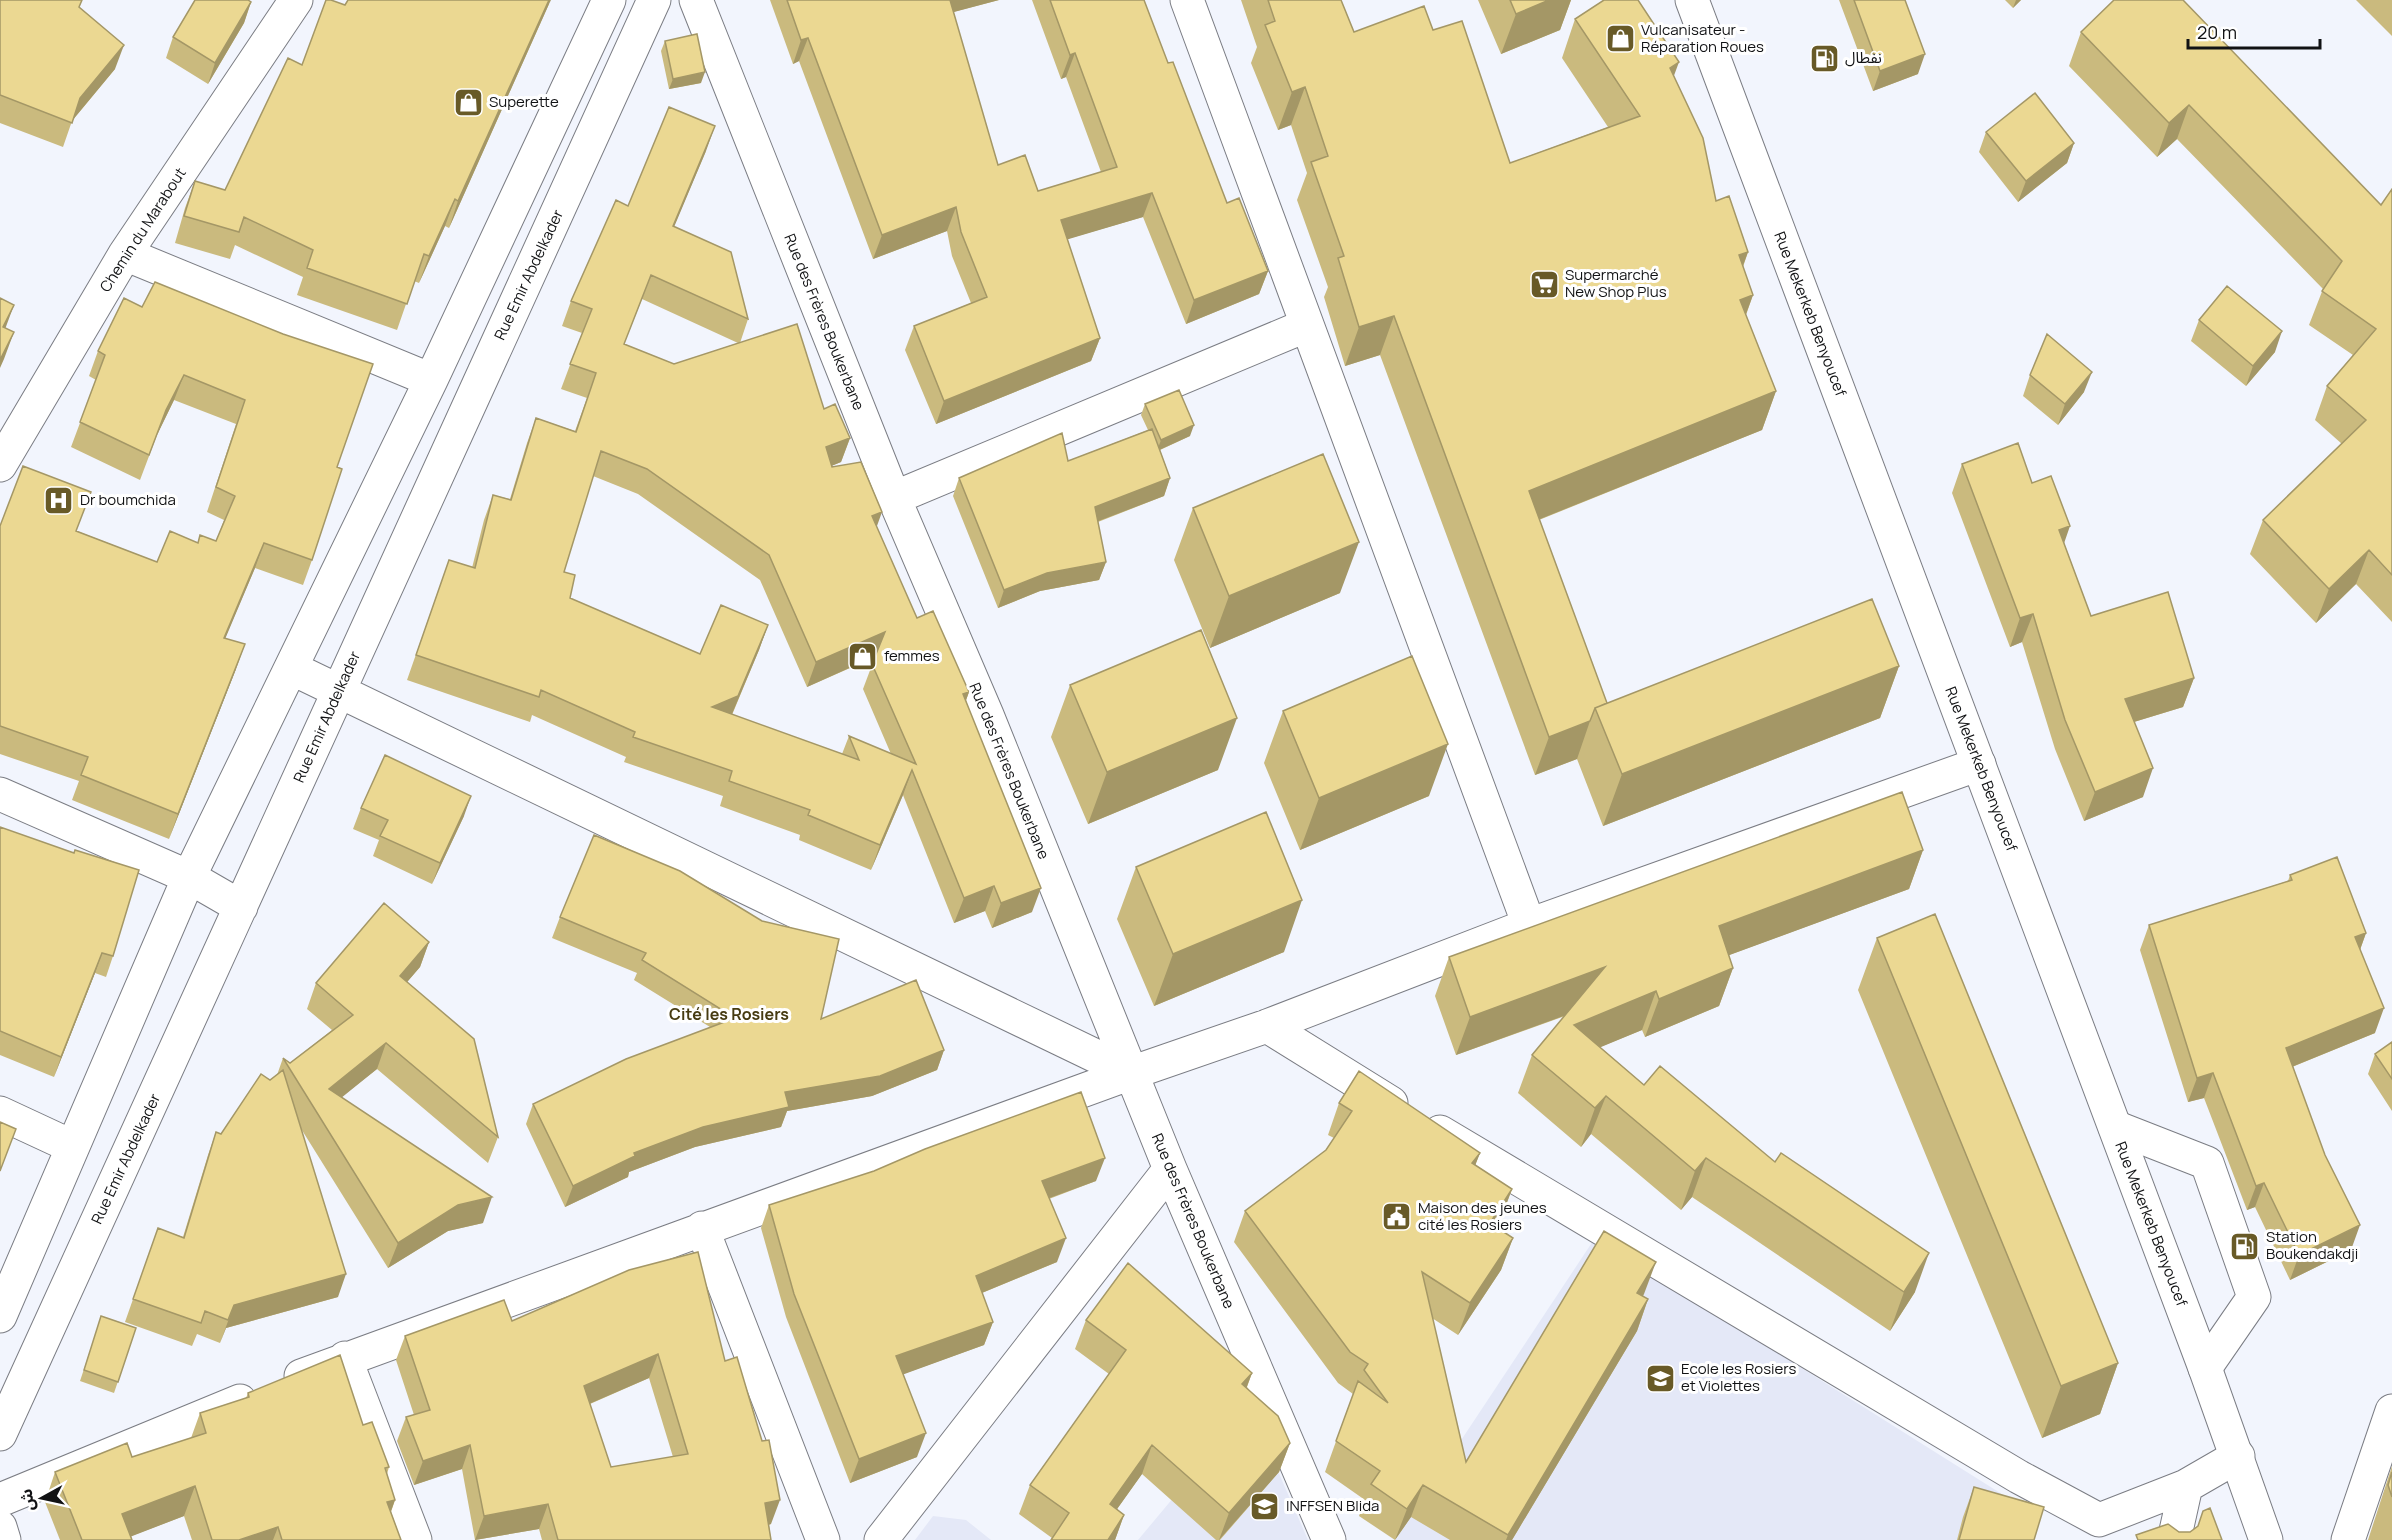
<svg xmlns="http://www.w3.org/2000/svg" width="2392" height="1540" font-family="Manrope,'Noto Sans Arabic',sans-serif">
<rect width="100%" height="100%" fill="#f2f5fd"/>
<path fill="#e4e8f7" d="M1595,1238L2040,1518L2035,1540H1395Z
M1274,1462L1308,1540H1138L1184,1485Z
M933,1516L966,1520L991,1540H915Z"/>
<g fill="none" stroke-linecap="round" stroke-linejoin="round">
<defs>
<path id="minor" d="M696,0L894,498L987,715L1170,1169L1329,1540
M1187,0L1529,925
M125,254L431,380
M0,465L125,254L296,0
M894,498L1305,326
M291,668L1131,1073
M0,794L189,877L241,907
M1267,1026L1391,1103
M0,1113L71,1146
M2115,1127L2207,1163L2254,1297L2205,1368
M1440,1132L2019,1477L2099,1520L2186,1486L2238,1456
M702,1228L823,1540
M0,1316L189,877L431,380L609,0
M345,1358L415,1540
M301,1376L1131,1073L1267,1026L1529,925L1979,764
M0,1434L654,0
M0,1500L240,1401
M0,1527L4,1540
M881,1540L1170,1169
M2174,1540L2186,1486"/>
<path id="major" d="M1692,0L2205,1368L2266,1540
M2348,1540L2392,1411"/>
</defs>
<use href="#minor" stroke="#7b7d84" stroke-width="35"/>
<use href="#major" stroke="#7b7d84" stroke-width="35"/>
<use href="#minor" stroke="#fff" stroke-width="33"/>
<use href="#major" stroke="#fff" stroke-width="33"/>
</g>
<path fill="#caba7e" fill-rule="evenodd" d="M0,0L79,8L115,69L72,121L63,147L0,123Z
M770,0H999L953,12L998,165L1038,191L1101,172L1066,77L1061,79L1032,0H1144L1168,63L1227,203L1268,271L1259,294L1186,324L1143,217L1067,239L1100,338L1091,361L936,424L905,350L914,326L971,303L952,256L947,231L873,259L799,61L793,64Z
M1241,0H1341L1354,32L1433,30L1510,163L1608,127L1562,58L1575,19L1674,77L1716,201L1748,252L1743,267L1753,295L1746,315L1776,391L1762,430L1539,520L1607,703L1899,666L1880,718L1603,826L1577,759L1535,775L1380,355L1345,366L1324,297L1328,287L1297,200L1307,173L1291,125L1278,130L1251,63L1257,47Z
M1478,0H1571L1560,30L1501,54Z
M1839,0H1905L1918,74L1873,91Z
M2005,0H2021L2013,8Z
M2356,0H2392V36Z
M251,2L244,23L208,84L166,58L173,37Z
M549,4L449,228L445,226L419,283L414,281L397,330L297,295L303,277L235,245L230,259L175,243L185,208L195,181L225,190L302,65L345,5Z
M2081,32L2381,205L2392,189V622L2356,584L2316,623L2250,554L2263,520L2342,444L2315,420L2327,386L2353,355L2309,325L2323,289L2177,139L2157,157L2069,66Z
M665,41L701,83L669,89L661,51Z
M1986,132L2074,143L2067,163L2018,202L1979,152Z
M706,151L674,226L748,319L740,343L824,409L850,438L841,462L831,466L877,527L917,618L969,692L966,700L1032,912L992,928L985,911L954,923L903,795L871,870L799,840L800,835L720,806L723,796L624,762L626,757L532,715L530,722L407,680L449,560L472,568L484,520L493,495L510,499L527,443L536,418L575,431L587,398L561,389L582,333L562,326L571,301L628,206ZM642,299L738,343L674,364L624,344ZM593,476L638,494L760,580L807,687L875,657L863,689L891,754L849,736L842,754L732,715L759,650L768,625L700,654L570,598L564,572Z
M124,298L337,467L312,560L303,585L255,568L225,638L236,669L169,839L72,800L79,781L0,754V526L77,531L157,562L198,543L216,541L224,520L207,512L236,424L174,400L157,435L140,480L71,447L96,380L89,376L98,351Z
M2199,320L2275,352L2246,386L2191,341Z
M2030,375L2084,392L2058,425L2023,396Z
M1145,404L1190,436L1160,450L1170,478L1164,496L1098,522L1106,562L1099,580L1040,591L998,608L953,496L959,478L1068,461L1148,430L1141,415Z
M1962,464L2032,483L2064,543L2091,616L2194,678L2183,707L2134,722L2143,797L2084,821L2055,749L2022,642L2010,647L1952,493Z
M1193,508L1340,593L1210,648L1174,560Z
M1070,685L1218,770L1088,824L1051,737Z
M1283,711L1429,796L1300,850L1264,763Z
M361,808L464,816L432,884L373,856L379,840L353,829Z
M0,827L113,956L106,977L95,973L54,1077L0,1055Z
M1923,850L1909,889L1729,955L1733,968L1719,1006L1645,1037L1642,1030L1600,1047L1644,1085L1915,1292L1890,1331L1692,1197L1681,1210L1591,1134L1581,1147L1518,1093L1532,1055L1565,1016L1456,1055L1435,996L1449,957Z
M1136,867L1284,952L1154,1006L1117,919Z
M2290,875L2366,933L2360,950L2375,1033L2292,1067L2351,1250L2290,1280L2255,1207L2247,1210L2204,1098L2188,1102L2140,950L2149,925L2288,881Z
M560,917L821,1019L944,1050L937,1070L872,1096L787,1111L781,1127L695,1147L629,1172L628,1177L565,1207L526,1124L533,1104L710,1027L634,980L637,973L552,938Z
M1877,938L2118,1363L2100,1414L2042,1438L1858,990Z
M429,942L420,967L407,982L498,1137L488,1163L377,1069L341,1097L483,1223L448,1231L388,1268L300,1127L338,1297L226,1328L220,1343L197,1334L192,1346L125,1322L158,1228L183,1237L208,1155L216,1132L221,1134L270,1080L277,1075L283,1058L290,1063L332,1030L307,1009L316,983Z
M2392,1042V1111L2368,1074L2375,1054Z
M1339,1103L1480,1153L1475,1165L1512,1189L1500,1221L1496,1227L1513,1238L1501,1270L1458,1335L1432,1318L1466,1462L1644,1294L1643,1296L1648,1299L1637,1331L1512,1540H1450L1411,1517L1395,1540L1359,1516L1365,1500L1325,1472L1353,1394L1338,1383L1234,1242L1245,1211L1326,1150L1334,1138L1328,1135Z
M1096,1181L1049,1199L1057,1262L982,1293L993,1322L984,1345L903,1374L917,1457L850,1483L786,1317L761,1228L769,1205Z
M1086,1320L1252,1373L1247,1387L1290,1443L1279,1472L1220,1540H1216L1142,1474L1117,1509L1124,1515L1115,1540H1051L1052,1538L1019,1514L1030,1485L1109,1374L1075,1349Z
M512,1321L725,1361L771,1524L769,1525L771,1540H542L539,1529L475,1540L462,1469L414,1485L397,1441L406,1417L414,1415L396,1360L405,1336ZM649,1378L673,1457L611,1467L590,1404Z
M98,1327L136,1328L114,1393L80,1381Z
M248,1393L363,1425L389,1467L387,1474L395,1500L391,1512L401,1540H192L184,1516L131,1536L132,1540H60L45,1502L55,1472L132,1457L191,1438L200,1413L246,1398Z
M2392,1466V1540H2368Z
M1974,1487L2034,1540H1957L1963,1517Z"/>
<path fill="#a49766" d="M549,0H551L549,4L449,228L458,201Z
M945,0H999L939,16Z
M1549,0H1571L1560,30L1501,54L1516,14Z
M2016,0H2021L2013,8Z
M251,2L244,23L208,84L215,63Z
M808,38L799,61L793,64L801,40Z
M124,45L115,69L71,122L80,98Z
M1075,53L1066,77L1061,79L1070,55Z
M1925,54L1918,74L1873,91L1880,71Z
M1679,62L1665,100L1670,68Z
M705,72L701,83L669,89L673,79Z
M1305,87L1291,125L1278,130L1292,92Z
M2189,105L2177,139L2157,157L2169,123Z
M715,126L706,151L664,251L673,226Z
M2074,143L2067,163L2018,202L2026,181Z
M1152,193L1143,217L1052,244L1061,220Z
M455,199L445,226L419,283L429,256Z
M956,207L947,231L873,259L882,235Z
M1748,252L1734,290L1739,255Z
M1268,271L1259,294L1186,324L1194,300Z
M1753,295L1739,333L1740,300Z
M14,305L4,332L3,327Z
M1394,316L1380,355L1345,366L1359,327Z
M2282,331L2275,352L2246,386L2253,366Z
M14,332L4,359L0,368V360Z
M1100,338L1091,361L936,424L944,401Z
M2092,372L2084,392L2058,425L2065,404Z
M184,375L174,400L157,435L166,410Z
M1776,391L1762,430L1515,529L1529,491Z
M1194,425L1190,436L1157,451L1161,440Z
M850,438L841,462L817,472L826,447Z
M1170,478L1164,496L1088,525L1095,507Z
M882,512L873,537L872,516Z
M2070,526L2060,555L2059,530Z
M1359,542L1340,593L1210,648L1229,596Z
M264,543L255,568L215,663L224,638Z
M2369,550L2356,584L2316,623L2329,589Z
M1106,562L1099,580L1040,591L998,608L1004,590L1047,573Z
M2033,614L2022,642L2010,647L2020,618Z
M768,625L759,650L729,721L712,707Z
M885,632L876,656L807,687L816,662Z
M245,644L236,669L169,839L178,814Z
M1899,666L1880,718L1603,826L1622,774Z
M2194,678L2183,707L2114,728L2125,699Z
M969,692L960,717L963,694Z
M1237,718L1218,770L1088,824L1107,772Z
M1590,721L1577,759L1535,775L1549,737Z
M1448,744L1429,796L1300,850L1319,798Z
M2153,768L2143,797L2084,821L2095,792Z
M912,770L903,795L871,870L880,845Z
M471,796L464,816L432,884L440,863Z
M1923,850L1909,889L1705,964L1719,926Z
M994,886L985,911L954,923L964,898Z
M1041,888L1032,912L992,928L1001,903Z
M1302,900L1284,952L1154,1006L1173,954Z
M2366,933L2357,958L2355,937Z
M429,942L420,967L390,1002L400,976Z
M102,953L95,973L54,1077L61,1057Z
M1605,967L1591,1006L1456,1055L1470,1017Z
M1733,968L1719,1006L1645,1037L1659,999Z
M1656,991L1642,1030L1560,1064L1574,1025Z
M2384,1008L2375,1033L2277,1073L2286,1048Z
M386,1043L377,1069L320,1115L329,1089Z
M944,1050L937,1070L872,1096L787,1111L781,1127L695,1147L629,1172L628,1177L565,1207L573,1186L634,1153L785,1092Z
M2213,1073L2204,1098L2188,1102L2197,1078Z
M1606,1096L1591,1134L1581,1147L1595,1108Z
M1480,1153L1468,1184L1472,1163Z
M1105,1158L1096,1181L1033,1204L1042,1181Z
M1706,1158L1692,1197L1681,1210L1695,1171Z
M2264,1183L2255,1207L2247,1210L2256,1186Z
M1512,1189L1500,1221L1478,1255L1490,1223Z
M492,1197L483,1223L448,1231L388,1268L398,1243L458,1205Z
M2360,1225L2351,1250L2290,1280L2299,1255Z
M1066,1238L1057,1262L967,1299L976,1276Z
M1513,1238L1501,1270L1458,1335L1470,1303Z
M1929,1253L1915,1292L1890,1331L1904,1292Z
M1656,1262L1644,1294L1625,1325L1637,1293Z
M346,1274L338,1297L226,1328L220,1343L234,1305Z
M1648,1299L1637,1331L1512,1540H1506L1508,1535Z
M993,1322L984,1345L888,1380L896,1356Z
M658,1354L649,1378L575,1410L584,1386Z
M2118,1363L2100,1414L2042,1438L2061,1386Z
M1252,1373L1241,1402L1242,1384Z
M926,1433L917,1457L850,1483L859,1459Z
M1290,1443L1279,1472L1219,1540L1229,1513Z
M470,1445L462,1469L414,1485L423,1461Z
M1152,1445L1142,1474L1100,1533L1110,1504Z
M1423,1485L1411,1517L1395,1540L1407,1509Z
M195,1486L184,1516L122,1540V1514Z
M395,1500L384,1530L387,1502Z
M780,1500L771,1524L756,1527L765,1503Z
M548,1504L539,1529L475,1540L484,1516Z
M1124,1515L1115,1540H1108Z
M278,1527L273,1540H239Z"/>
<path fill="#ebd892" stroke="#a49766" stroke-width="1.5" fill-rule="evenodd" d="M0,0H82L79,7L124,45L80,98L72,123L0,95Z
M195,0H248L251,2L215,63L173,37Z
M326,0H331L345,5L348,0H549L458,201L455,199L429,256L424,254L407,304L307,268L313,250L244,217L239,232L184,216L195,181L225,190L288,58L302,65Z
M787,0H950L998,165L1025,155L1038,191L1117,167L1075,53L1070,55L1050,0H1144L1168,63L1173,62L1227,203L1239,198L1268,271L1194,300L1152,193L1061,220L1100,338L944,401L914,326L987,297L961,232L956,207L882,235L808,38L801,40Z
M1268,0H1341L1354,32L1424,6L1433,30L1462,21L1510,163L1640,116L1575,19L1604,0H1638L1679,62L1670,68L1703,138L1716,201L1729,196L1748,252L1739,255L1753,295L1740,300L1776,391L1529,491L1607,703L1595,708L1590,721L1549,737L1394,316L1359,327L1338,258L1344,256L1311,162L1328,156L1305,87L1292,92L1265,25L1275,21Z
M1510,0H1549L1516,14Z
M1854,0H1905L1925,54L1880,71Z
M2114,0H2183L2381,205L2392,189V575L2369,550L2329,589L2263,520L2366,420L2327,386L2376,329L2322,291L2342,261L2189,105L2169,123L2081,32Z
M697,34L705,72L673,79L665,41Z
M2035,93L2074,143L2026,181L1986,132Z
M669,107L715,126L673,226L731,252L748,319L651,275L624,344L674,364L797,324L824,409L835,404L850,438L826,447L832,467L861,462L882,512L872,516L917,618L933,611L969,692L963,694L1041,888L1001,903L994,886L964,898L912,770L880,845L808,815L810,810L729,781L732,771L633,737L635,732L541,690L539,697L416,655L449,560L475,568L493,495L511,500L536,418L576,432L596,373L570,364L592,309L571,301L616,200L628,206ZM601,451L647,469L769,555L816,662L885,632L872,664L916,764L849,736L859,760L712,707L738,696L768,625L721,605L700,654L570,598L575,575L564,572Z
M155,282L283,334L373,364L337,467L342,469L312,560L264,543L224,638L245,644L178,814L81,775L88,757L0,726V526L23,466L91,492L76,531L157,562L170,531L198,543L200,535L216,541L235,496L216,487L245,400L184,375L166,410L149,455L80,422L105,355L98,351L124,298L142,307Z
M2227,286L2282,331L2253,366L2199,320Z
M0,298L14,305L3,327L14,332L0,360Z
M2047,334L2092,372L2065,404L2030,375Z
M1179,390L1194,425L1161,440L1145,404Z
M1152,429L1170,478L1095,507L1106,562L1047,573L1004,590L959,478L1062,433L1068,461Z
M2018,443L2032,483L2051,476L2070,526L2059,530L2091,616L2168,592L2194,678L2125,699L2153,768L2095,792L2065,720L2033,614L2020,618L1962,464Z
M1323,454L1359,542L1229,596L1193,508Z
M1872,599L1899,666L1622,774L1595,708Z
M1201,630L1237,718L1107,772L1070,685Z
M1412,656L1448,744L1319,798L1283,711Z
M385,755L471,796L440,863L380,836L388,820L361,808Z
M1902,792L1923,850L1719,926L1733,968L1659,999L1656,991L1574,1025L1644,1085L1660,1066L1775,1162L1781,1153L1929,1253L1904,1292L1706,1158L1695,1171L1606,1096L1595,1108L1532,1055L1605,967L1470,1017L1449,957Z
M1266,812L1302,900L1173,954L1136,867Z
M0,827L74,853L75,850L139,870L113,956L102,953L61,1057L0,1031Z
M594,835L680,871L762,921L839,939L821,1019L916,980L944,1050L880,1076L785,1092L789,1107L703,1127L634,1153L635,1156L573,1186L533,1104L626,1059L735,1018L642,960L646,953L560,917Z
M2337,857L2366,933L2355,937L2384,1008L2286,1048L2325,1155L2360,1225L2299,1255L2264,1183L2256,1186L2213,1073L2197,1078L2149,925L2292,880L2290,875Z
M384,903L429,942L400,976L474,1039L498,1137L386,1043L329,1089L492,1197L458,1205L398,1243L283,1058L290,1063L353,1015L316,983Z
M1935,914L2118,1363L2061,1386L1877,938Z
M2392,1042V1079L2375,1054Z
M283,1070L346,1274L234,1305L228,1320L205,1311L201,1323L133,1299L158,1228L184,1238L216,1132L221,1134L261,1074L270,1080Z
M1359,1071L1480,1153L1472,1163L1512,1189L1490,1223L1513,1238L1470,1303L1422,1272L1466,1462L1604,1231L1656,1262L1637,1293L1648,1299L1508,1535L1423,1485L1407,1509L1371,1484L1380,1471L1336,1441L1358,1381L1388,1403L1364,1370L1368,1364L1350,1352L1245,1211L1326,1150L1352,1111L1339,1103Z
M1081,1092L1105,1158L1042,1181L1066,1238L976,1276L993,1322L896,1356L926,1433L859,1459L794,1294L769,1205L874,1171L925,1149Z
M0,1122L16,1129L0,1171Z
M698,1252L725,1361L737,1357L762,1441L769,1440L780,1500L765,1503L771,1540H558L548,1504L484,1516L470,1445L423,1461L406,1417L430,1410L405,1336L504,1300L512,1321L629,1270ZM658,1354L688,1454L611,1467L584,1386Z
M1128,1263L1252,1373L1242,1384L1278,1416L1290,1443L1229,1513L1152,1445L1110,1504L1124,1515L1108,1540H1051L1069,1513L1030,1485L1126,1350L1086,1320Z
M101,1316L136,1328L118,1382L84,1370Z
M340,1355L363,1425L372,1422L389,1467L385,1468L395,1500L387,1502L401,1540H282L278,1527L239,1540H212L195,1486L122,1514L132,1540H82L55,1472L127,1443L132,1457L206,1433L200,1413L249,1397L248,1393Z
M2392,1472V1497L2388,1485Z
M1974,1487L2044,1507L2034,1540H1959Z
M2210,1508L2222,1540H2138L2136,1535L2168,1524L2179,1532H2190L2198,1526L2203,1511Z"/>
<defs>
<symbol id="shop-square" viewBox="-11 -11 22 22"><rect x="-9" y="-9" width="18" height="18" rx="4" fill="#685a27" stroke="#fff"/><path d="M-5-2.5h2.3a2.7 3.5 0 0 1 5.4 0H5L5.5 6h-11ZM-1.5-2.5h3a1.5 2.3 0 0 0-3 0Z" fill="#fff"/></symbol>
<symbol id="fuel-square" viewBox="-11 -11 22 22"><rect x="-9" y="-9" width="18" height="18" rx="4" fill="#685a27" stroke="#fff"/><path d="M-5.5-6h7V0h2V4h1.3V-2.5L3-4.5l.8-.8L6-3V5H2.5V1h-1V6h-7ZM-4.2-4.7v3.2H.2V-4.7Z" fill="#fff"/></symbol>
<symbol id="supermarket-square" viewBox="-11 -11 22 22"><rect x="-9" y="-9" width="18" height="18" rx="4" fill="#685a27" stroke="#fff"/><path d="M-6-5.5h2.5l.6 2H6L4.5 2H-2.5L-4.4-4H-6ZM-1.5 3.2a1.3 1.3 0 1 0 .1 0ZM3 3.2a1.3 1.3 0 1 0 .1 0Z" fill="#fff"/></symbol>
<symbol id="hospital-square" viewBox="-11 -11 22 22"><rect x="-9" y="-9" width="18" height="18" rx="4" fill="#685a27" stroke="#fff"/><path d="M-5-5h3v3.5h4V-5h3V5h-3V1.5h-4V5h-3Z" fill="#fff"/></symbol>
<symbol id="civic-square" viewBox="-11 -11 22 22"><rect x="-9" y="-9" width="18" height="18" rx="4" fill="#685a27" stroke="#fff"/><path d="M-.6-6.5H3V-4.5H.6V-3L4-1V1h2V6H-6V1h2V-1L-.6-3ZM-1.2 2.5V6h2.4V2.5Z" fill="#fff"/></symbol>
<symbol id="school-square" viewBox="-11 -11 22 22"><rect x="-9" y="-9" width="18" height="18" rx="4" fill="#685a27" stroke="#fff"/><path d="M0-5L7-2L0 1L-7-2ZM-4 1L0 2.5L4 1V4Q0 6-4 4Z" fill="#fff"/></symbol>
<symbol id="university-square" viewBox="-11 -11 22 22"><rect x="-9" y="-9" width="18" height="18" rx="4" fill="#685a27" stroke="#fff"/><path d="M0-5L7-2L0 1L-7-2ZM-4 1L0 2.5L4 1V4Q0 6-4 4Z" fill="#fff"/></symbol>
</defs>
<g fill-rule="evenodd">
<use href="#shop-square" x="1604" y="22" width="33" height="33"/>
<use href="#fuel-square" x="1808" y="42" width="33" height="33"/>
<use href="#shop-square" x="452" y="86" width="33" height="33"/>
<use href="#supermarket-square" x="1528" y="268" width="33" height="33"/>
<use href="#hospital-square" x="42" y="484" width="33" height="33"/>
<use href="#shop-square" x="846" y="640" width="33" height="33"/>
<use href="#civic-square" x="1380" y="1200" width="33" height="33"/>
<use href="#fuel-square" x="2228" y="1230" width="33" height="33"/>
<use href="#school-square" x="1644" y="1362" width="33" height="33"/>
<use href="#university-square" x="1248" y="1490" width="33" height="33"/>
</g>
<g text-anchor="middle" stroke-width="6" stroke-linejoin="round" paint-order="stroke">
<g font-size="15" fill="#111214" stroke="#fff" text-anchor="start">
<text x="1641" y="35">Vulcanisateur -<tspan x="1641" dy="17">Réparation Roues</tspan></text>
<text x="1845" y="63">نفطال</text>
<text x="489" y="107">Superette</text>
<text x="1565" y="280">Supermarché<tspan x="1565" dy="17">New Shop Plus</tspan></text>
<text x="80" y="505">Dr boumchida</text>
<text x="884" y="661">femmes</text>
<text x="1418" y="1213">Maison des jeunes<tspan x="1418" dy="17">cité les Rosiers</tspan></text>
<text x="2266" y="1242">Station<tspan x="2266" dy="17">Boukendakdji</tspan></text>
<text x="1681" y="1374">Ecole les Rosiers<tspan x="1681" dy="17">et Violettes</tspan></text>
<text x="1286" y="1511">INFFSEN Blida</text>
</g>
<g font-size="15" fill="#111214" stroke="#fff">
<text transform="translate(143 230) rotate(-57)" y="5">Chemin du Marabout</text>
<text transform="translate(529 275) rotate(-65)" y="5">Rue Emir Abdelkader</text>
<text transform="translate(1810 314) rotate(69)" y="5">Rue Mekerkeb Benyoucef</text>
<text transform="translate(824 322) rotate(68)" y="5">Rue des Frères Boukerbane</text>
<text transform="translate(327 717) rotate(-66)" y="5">Rue Emir Abdelkader</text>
<text transform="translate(1981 769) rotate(69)" y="5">Rue Mekerkeb Benyoucef</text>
<text transform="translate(1009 771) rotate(68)" y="5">Rue des Frères Boukerbane</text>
<text transform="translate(126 1159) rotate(-65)" y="5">Rue Emir Abdelkader</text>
<text transform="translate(1193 1221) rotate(67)" y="5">Rue des Frères Boukerbane</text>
<text transform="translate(2151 1224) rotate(69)" y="5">Rue Mekerkeb Benyoucef</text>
</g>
<g font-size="16" font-weight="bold" fill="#463b12" stroke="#fff">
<text x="729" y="1020">Cité les Rosiers</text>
</g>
</g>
<g transform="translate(42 1498) rotate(262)" stroke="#ffffff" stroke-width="4.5" paint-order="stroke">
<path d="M0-4.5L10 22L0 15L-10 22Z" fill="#111214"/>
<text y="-9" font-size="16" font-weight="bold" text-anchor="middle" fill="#111214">ش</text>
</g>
<path d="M2188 39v9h132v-9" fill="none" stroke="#111214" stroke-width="3"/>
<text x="2197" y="39" font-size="18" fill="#111214" stroke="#ffffff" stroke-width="4.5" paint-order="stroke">20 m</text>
</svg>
